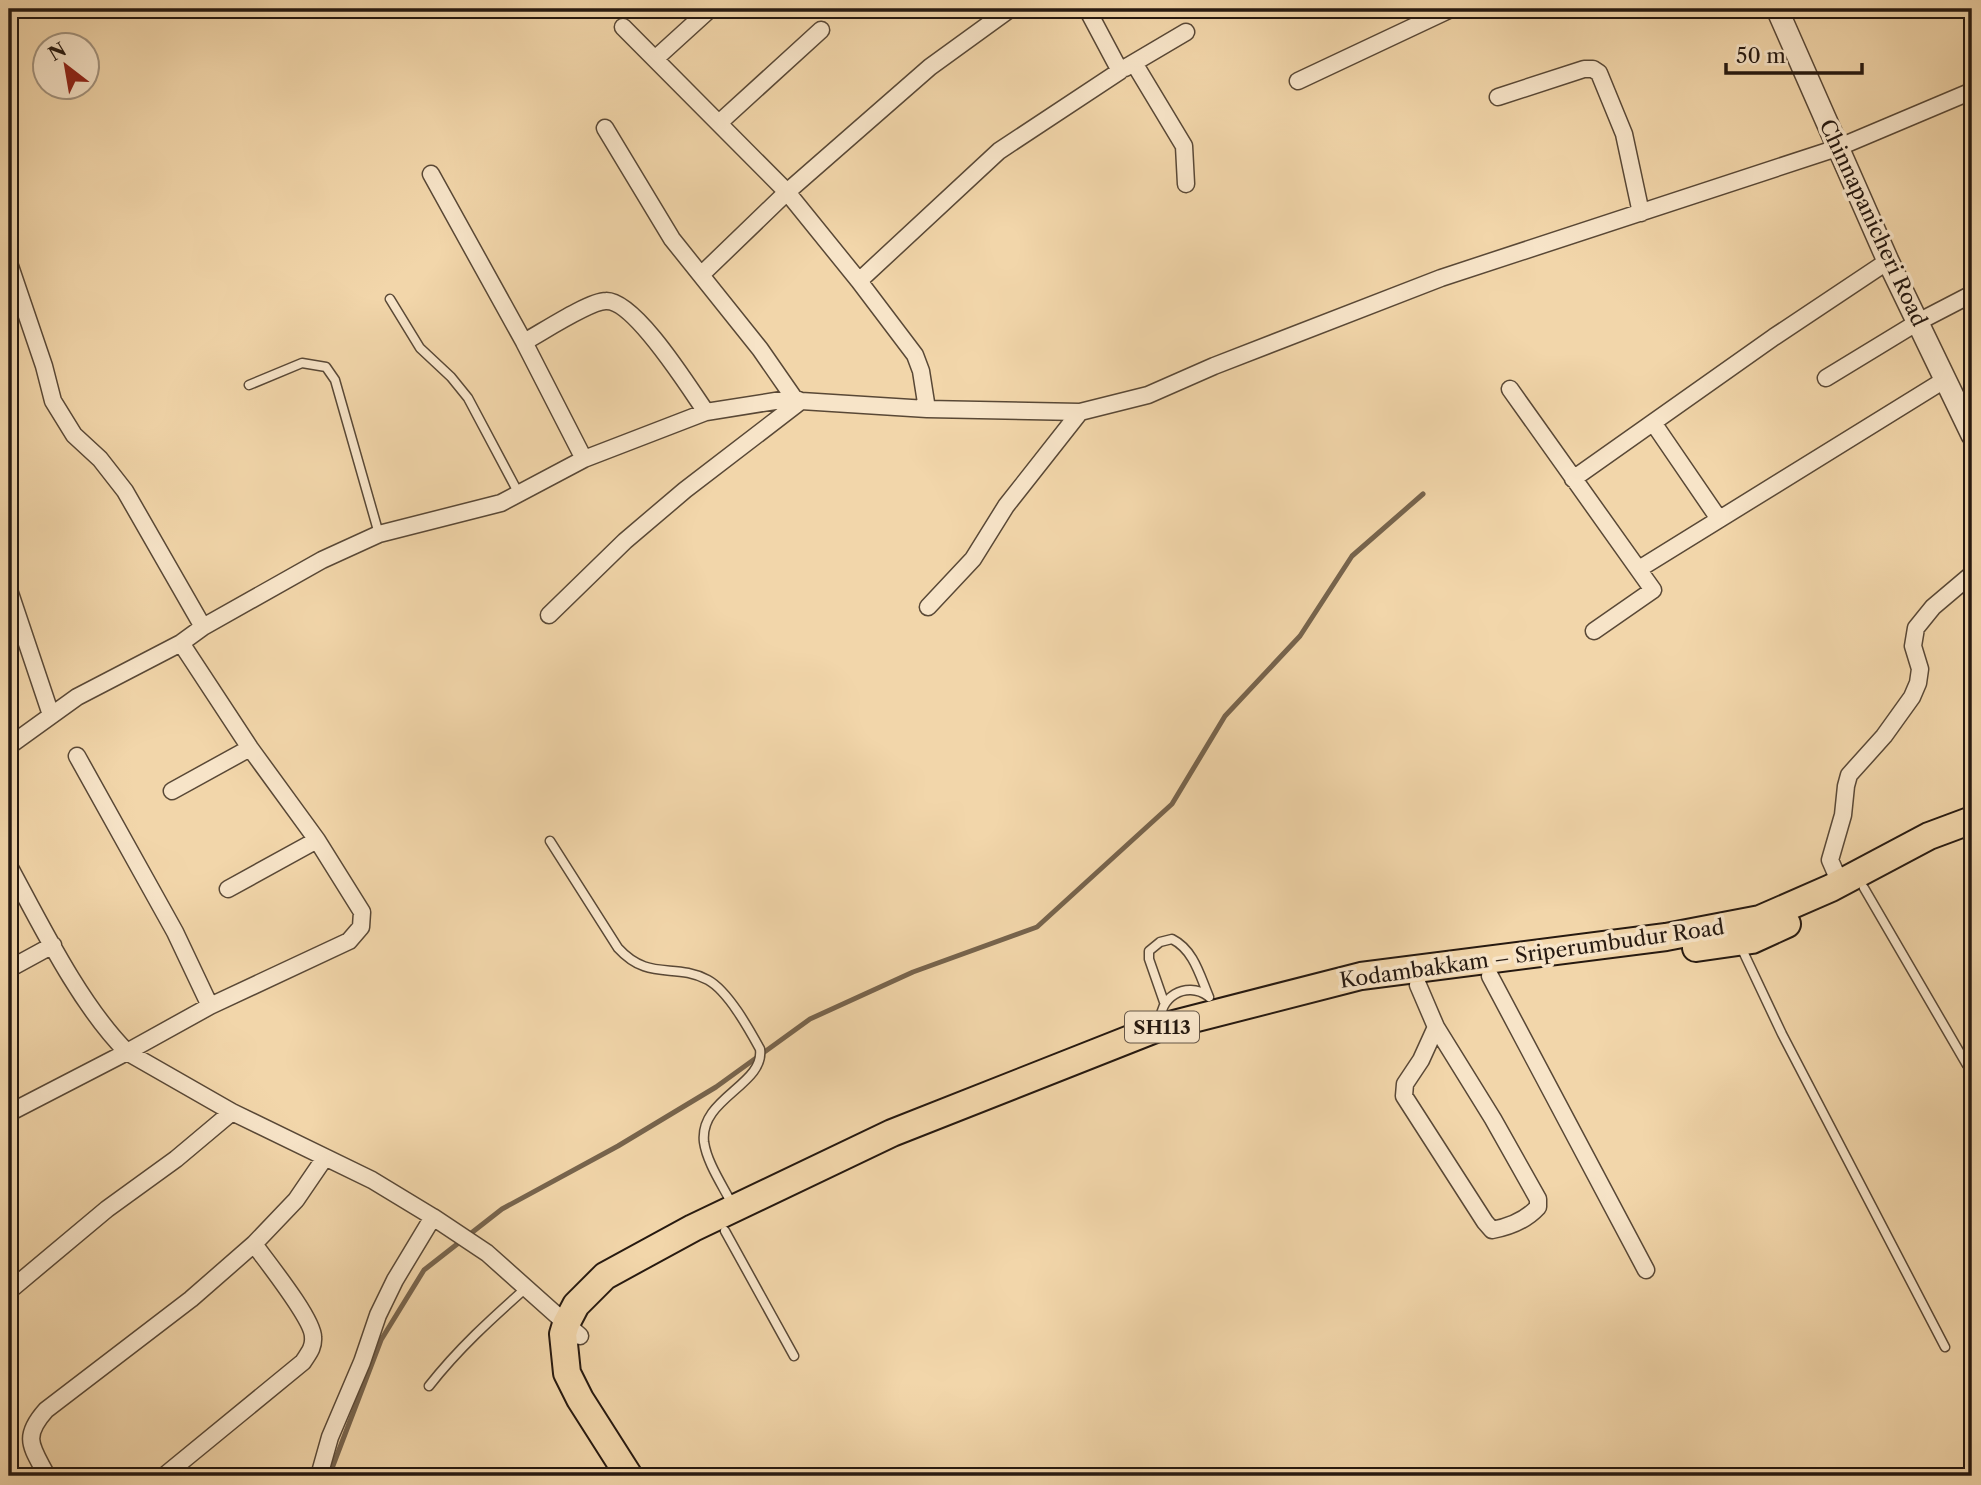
<svg xmlns="http://www.w3.org/2000/svg" width="1981" height="1485" font-family="'Libre Caslon Text',serif">
<rect width="100%" height="100%" fill="#f2d6aa"/>
<filter id="stains"><feTurbulence type="fractalNoise" baseFrequency=".00286" numOctaves="4"/><feColorMatrix values="0 0 0 0 .2 0 0 0 0 .09 0 0 0 0 .02 0 0 0 .5 -.17"/></filter>
<radialGradient id="worn" r=".72"><stop offset=".6" stop-color="#630" stop-opacity="0"/><stop offset="1" stop-color="#630" stop-opacity=".3"/></radialGradient>
<g fill="none" stroke-linecap="round" stroke-linejoin="round">
<path stroke="#77644d" stroke-width="5" d="M329,1476L381,1340L424,1270L502,1209L618,1146L716,1087L810,1019L913,972L1037,927L1172,804L1225,716L1300,636L1352,556L1423,494"/>
<defs>
<path id="service" d="M390,299L420,348L451,377L468,398L519,494
M249,385L302,363L326,367L335,380L379,534
M550,841L618,948C649,982 674,962 708,980C728,991 749,1029 760,1049C765,1085 699,1098 704,1142C707,1163 723,1186 733,1206
M1864,888L1967,1065
M1740,945L1782,1034L1945,1347
M1164,1002L1149,959V951L1160,942L1172,939C1194,950 1200,976 1209,997
M1161,1024C1157,998 1186,980 1208,996
M725,1231L794,1356
M429,1386C458,1349 491,1319 526,1288"/>
<path id="minor" d="M623,27L787,192L859,281L915,355L921,371L927,409
M655,59L710,9
M1134,63L1184,146L1186,184
M1125,68L1186,32
M1298,81L1451,9
M1498,97L1584,69H1593L1599,73L1624,134L1641,213
M719,123L821,30
M605,128L672,239L760,349L794,398
M431,174L524,342L584,459
M9,263L44,366L53,401L74,435L100,459L125,491L203,627
M702,274L787,192L930,67L1010,9
M859,281L999,151L1120,71L1087,9
M524,342C541,333 589,301 606,301C635,300 690,389 706,412
M1826,378L1918,322L1972,294
M1510,389L1653,590L1594,631
M1654,424L1719,519
M1573,479L1774,337L1888,261
M1639,569L1946,379
M9,590L51,715
M928,607L973,559L1006,506L1080,412
M549,615L625,541L685,490L801,401
M9,746L77,697L181,643
M77,756L175,932L210,1006
M172,791L250,748
M9,866C41,925 80,1005 127,1052L9,1113
M1840,883L1830,860L1843,815L1846,786L1849,775L1884,736L1912,697L1918,683L1920,669L1913,646L1916,628L1933,607L1972,574
M228,889L317,840
M9,969L53,945
M1490,976L1646,1270
M1418,985L1436,1027L1493,1119L1538,1199V1207C1526,1220 1509,1227 1492,1230L1485,1222L1404,1096L1405,1084L1421,1060L1436,1027
M9,1291L107,1209L176,1159L232,1112
M580,1336L487,1253L433,1217L372,1180L232,1112L127,1052L210,1006L349,941L361,927L362,912L317,840L250,748L181,643L203,627L322,560L379,534L501,503L584,459L706,412L794,398L801,401L927,409L1080,412L1148,395L1214,366L1441,278L1837,148L1972,91
M47,1476C32,1447 21,1438 46,1410L191,1299L254,1244L296,1200L324,1159
M164,1476L303,1362C308,1354 314,1348 313,1337C313,1319 267,1262 254,1244
M319,1476L330,1437L362,1362L378,1315L395,1280L433,1217"/>
<path id="tertiary" d="M1777,9L1888,261L1972,435"/>
<path id="primary" d="M1696,948L1752,940L1787,924
M629,1476L580,1399L567,1373L563,1334L566,1324L576,1305L605,1276L693,1228L892,1133L1158,1028L1361,976L1666,937L1760,919L1831,888L1929,836L1972,820"/>
</defs>
<use href="#service" stroke="#594836" stroke-width="11"/>
<use href="#minor" stroke="#594836" stroke-width="19"/>
<use href="#tertiary" stroke="#594836" stroke-width="24"/>
<use href="#primary" stroke="#261910" stroke-width="30"/>
<use href="#service" stroke="#f7e4c8" stroke-width="8"/>
<use href="#minor" stroke="#f7e4c8" stroke-width="16"/>
<use href="#tertiary" stroke="#f7e4c8" stroke-width="21"/>
<use href="#primary" stroke="#f2d6aa" stroke-width="26"/>
</g>
<g text-anchor="middle" stroke-width="7" stroke-linejoin="round" paint-order="stroke">
<rect fill="#f7e4c8" stroke="#655647" stroke-width="2" x="1125" y="1011.5" width="74" height="31" rx="5"/>
<g font-size="19" font-weight="bold" fill="#261910">
<text x="1162" y="1034">SH113</text>
</g>
<g font-size="21" fill="#261910" stroke="#f7e4c8">
<text transform="translate(1873 223) rotate(65)" y="7">Chinnapanicheri Road</text>
<text transform="translate(1532 954) rotate(-8)" y="7">Kodambakkam – Sriperumbudur Road</text>
</g>
</g>
<rect width="1981" height="1485" fill="none" stroke="#f2d6aa" stroke-width="35"/>
<rect x="10" y="10" width="1960" height="1464" fill="none" stroke="#261910" stroke-width="3.5"/>
<rect x="18" y="18" width="1946" height="1450" fill="none" stroke="#261910" stroke-width="2"/>
<g transform="translate(66 66) rotate(329)"><circle r="33" fill="#f7e4c8" stroke="#a3937e" stroke-width="2"/>
<path d="M0-5L12 26L0 18L-12 26Z" fill="#8f2418"/>
<text y="-10" font-size="19" font-weight="bold" text-anchor="middle" fill="#261910">N</text>
</g>
<path d="M1726 63v10h136v-10" fill="none" stroke="#261910" stroke-width="3.5"/>
<text x="1736" y="63" font-size="21" fill="#261910" stroke="#f7e4c8" stroke-width="5" paint-order="stroke">50 m</text>
<rect width="100%" height="100%" filter="url(#stains)"/>
<rect width="100%" height="100%" fill="url(#worn)"/>
</svg>
